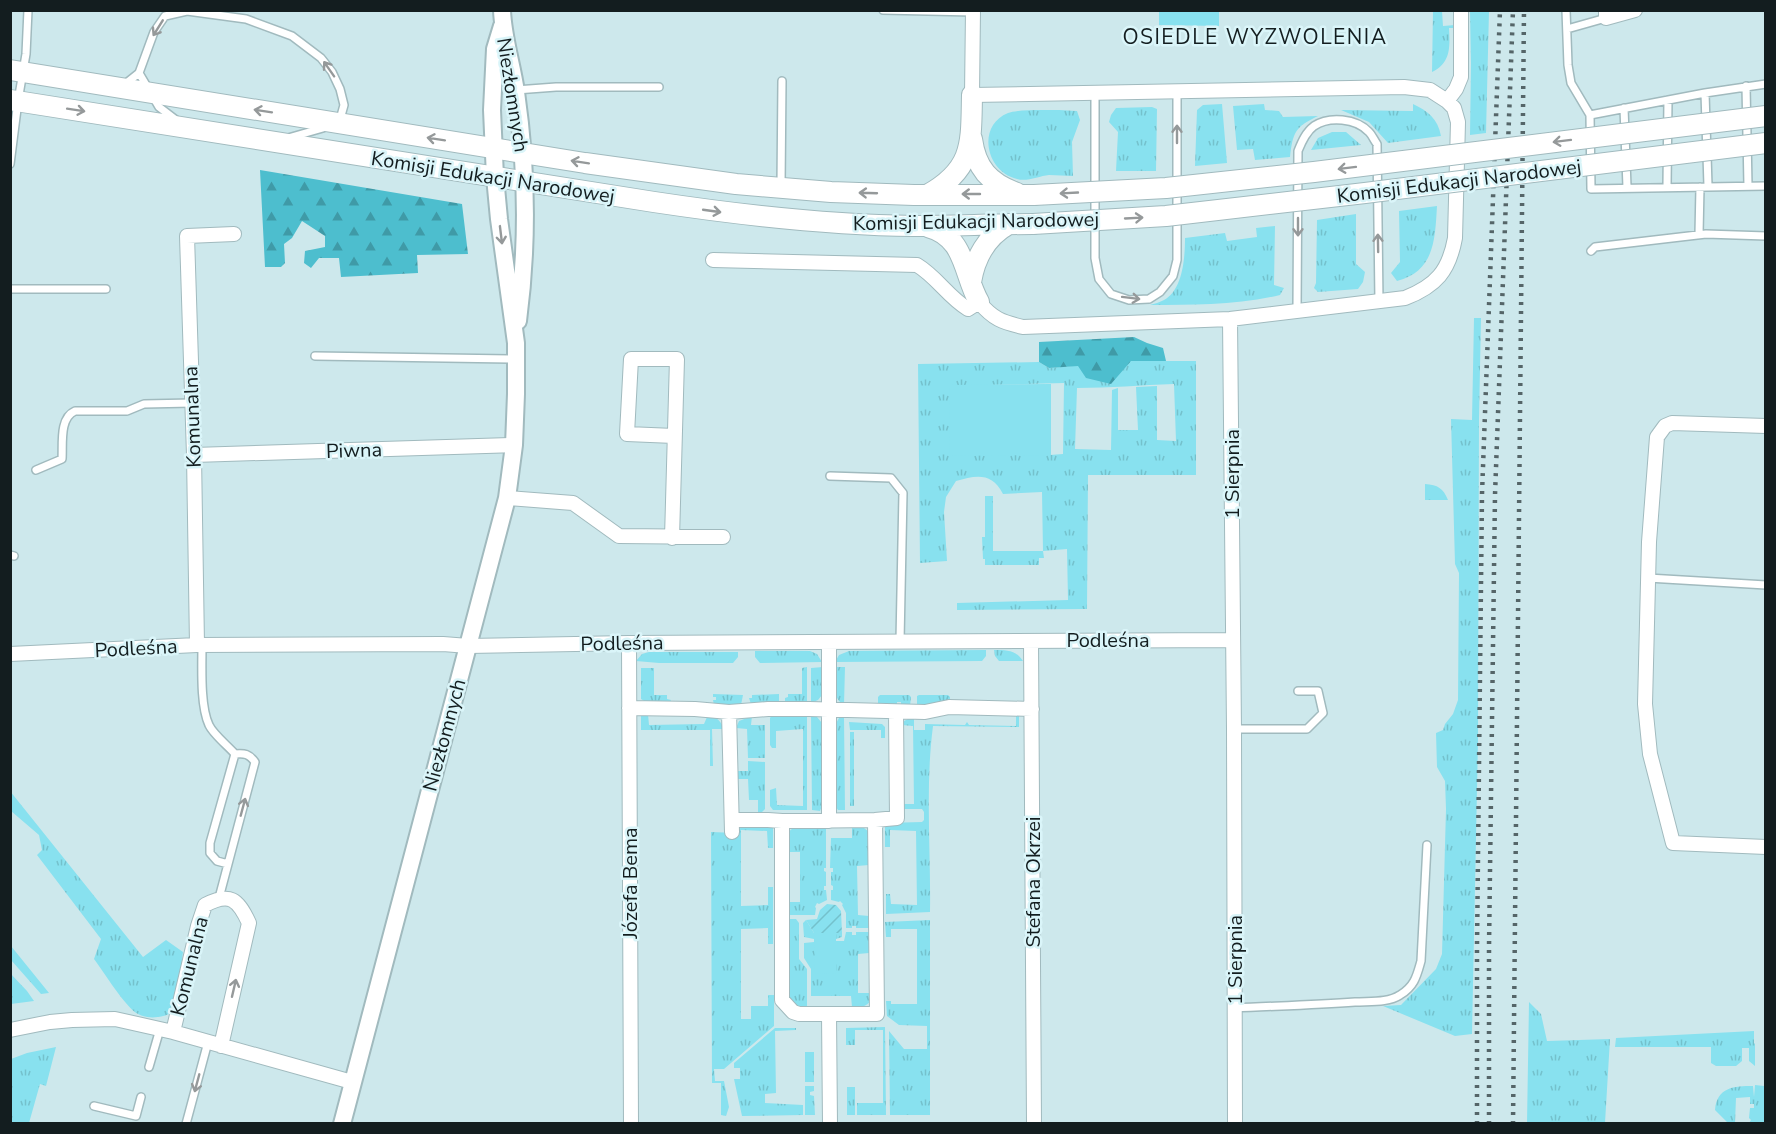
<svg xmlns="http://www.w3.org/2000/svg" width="1776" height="1134" font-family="'Nunito Sans',sans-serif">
<defs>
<pattern id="grass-tufts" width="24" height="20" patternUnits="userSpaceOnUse" patternTransform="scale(1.5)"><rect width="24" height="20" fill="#88e1ef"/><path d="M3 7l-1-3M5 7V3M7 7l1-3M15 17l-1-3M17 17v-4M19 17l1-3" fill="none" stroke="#74c1cc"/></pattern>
<pattern id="forest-firs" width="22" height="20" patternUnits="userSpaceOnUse" patternTransform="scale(1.5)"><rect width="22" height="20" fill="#4dbece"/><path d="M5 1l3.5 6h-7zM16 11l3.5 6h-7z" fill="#3f9aa7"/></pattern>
<pattern id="garden-furrows" width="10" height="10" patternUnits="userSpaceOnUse" patternTransform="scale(1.5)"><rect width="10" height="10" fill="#88e1ef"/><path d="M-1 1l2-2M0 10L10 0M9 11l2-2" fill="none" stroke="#74c1cc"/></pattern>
</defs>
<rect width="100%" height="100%" fill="#cde8ec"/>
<path fill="url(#grass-tufts)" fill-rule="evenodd" d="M1433,11H1442L1443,26L1455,25L1456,28H1449C1450,47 1451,63 1432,72Z
M1470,11H1489L1486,133L1470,135L1471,64Z
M1222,104L1227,163L1195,166L1197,110L1203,105Z
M1264,104L1265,110L1279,111L1283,117L1318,116C1295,127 1293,132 1290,157L1255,160L1253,149L1237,150L1233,106Z
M1413,104C1428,111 1438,119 1441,136L1388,143L1369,122L1341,110L1413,111Z
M1152,107L1157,109L1156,171H1116L1118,132L1109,122L1111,115L1116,108Z
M1059,110L1077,111L1080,120L1072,142L1073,176C1065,176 1057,175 1049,175C1039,176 1027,182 1017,179C986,172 976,126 1008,113C1018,109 1047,110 1059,110Z
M1332,132H1346L1361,145L1311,150L1318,138Z
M1437,206C1435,239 1435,271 1397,281L1391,273L1400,262L1399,211Z
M1356,214V264L1365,272L1363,282L1358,289L1318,292L1314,288L1316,283L1317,220Z
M1275,226L1274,285L1284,288L1280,295C1238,305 1193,305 1150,305C1154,304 1160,302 1164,300C1183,290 1185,257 1185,238L1225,233L1227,241L1257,237L1256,228Z
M1474,318H1481L1479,419L1478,741L1472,1034L1455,1036L1383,1006L1401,1005L1436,969L1442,954L1446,809L1445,781L1437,767L1436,733L1443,730L1445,724L1453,714L1458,700L1459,573L1455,564L1451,419L1472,420Z
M1131,361H1196V475H1088L1087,609L957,610V603L1068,600L1067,549L1043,551L1044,558H1039V565H985V559H983L982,537H985V496H993V551H1043L1042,492L1003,494C992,472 976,475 956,481L946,497L944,512L947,561L920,563L918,364L1039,362L1049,368ZM1064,383L1063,454L1050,455L950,386ZM1174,384L1176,441L1157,440V386L1136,387L1138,430H1118V388L1112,390L1111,450L1075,449L1077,388C1110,388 1141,385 1174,384Z
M1425,484C1438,485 1443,488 1448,500H1425Z
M986,650V656L982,661L835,662L839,655L849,651Z
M994,650C1007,650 1016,650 1023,661H999L995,656Z
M755,651H810L817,654L822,662L760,663L755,657Z
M649,652H738V657L733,663H659L636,661L642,654Z
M807,667V703H785V698L788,697V694H802V668Z
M823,667L822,695L818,700L811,703V668Z
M835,667H845L844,705C831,698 835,681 835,667Z
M641,668H654V695H667V699L671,700L670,702H646L641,699Z
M713,694L743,695L741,705L716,706L714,705L713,700H716V697H713Z
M779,694V703H758L751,704L749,698H752V695Z
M880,695H909L911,697L910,706H901V702H897V706L878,704V697Z
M919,695H948L950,697V701L925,707L917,705V696Z
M648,714L649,725L704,724L707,717C715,715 721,721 724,729H712L713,766H710V730H641V716Z
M807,714V810H773L770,806V790L776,788L777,805L803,806V729L776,731V748H772L770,745V718L772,715Z
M811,714L817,717L822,723L823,804L820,811L812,810Z
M1019,714V727L933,726C925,788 931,850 930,912L886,914V894H890L891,904L917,905L916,831L890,830V847H885V823L922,822L924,820V812L922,809H902L903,804H914L913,726L902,725C904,719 908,719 914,718V730H925V724L965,725L967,722L969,725L1016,726V716Z
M752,716L751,725H765V758H748L747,729L736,728L739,721Z
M844,716L845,810H838L836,807L835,725L839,718Z
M849,722L882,724L885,727V738H881V730H850Z
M850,732H854V806H850Z
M748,761L765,762V809L762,812H758V800H749L748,779H735V771H748Z
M10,791L143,957L166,940L183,952L177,998L169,1014C160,1018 147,1019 138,1014C126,1008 103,971 94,959L101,939L37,855L42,850L39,835L11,811Z
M773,825V848H768L767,831L741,830V906L768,905V887H773V944H768V928L741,929V1019H751V1006H768V995H774V1026L724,1069H714L715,1081H724L729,1107L726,1116L721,1115V1083H712L711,832L737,833L741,827Z
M795,827H826V868H824V871L826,872V886H824V890H826L827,900L819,904L817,903L815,907L816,908L815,915H786L789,902H800V852H789L786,849C786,839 785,832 795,827Z
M852,827L864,828L869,832V865L857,866L858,915L869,916L872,919V928H856V926H852V928H846V913L842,905L843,904L840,901L839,902L831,900V890H833V886L831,885V872H833V868H830L831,838H852Z
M786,919H796L799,923V959L807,969V1008L796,1007L788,1001Z
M806,920L814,933H842V937L836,939V941H844L846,932H852V935H856V932H872V950L869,953L858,954V993H869L873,996C869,1007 862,1007 852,1007L851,996H811V969L804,958V943L814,942V939L804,937L803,923Z
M930,920V1115H890L889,1031L904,1049H927V1026L899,1025L887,1016L886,1001H891V1004H917V929H891V937H886L885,922Z
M11,946L49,993L41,994L11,960Z
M10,973L27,991L34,1001L11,1004Z
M1529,1002L1541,1014L1547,1041L1610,1039L1605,1123H1527Z
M885,1027L886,1115H857V1103H883V1030H855V1045H846V1028Z
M775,1028H796V1030L775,1031L776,1093L765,1094V1103L803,1105V1115L742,1116L734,1079H740V1068H734V1063Z
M1754,1031V1043L1755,1044V1066L1749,1061V1048H1742V1061L1736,1066H1716L1711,1063V1047H1615L1616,1038Z
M56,1047L46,1086L40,1084L29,1123H11V1059L27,1053Z
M805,1052H814V1082H805Z
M1755,1085L1764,1086L1765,1091L1764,1123H1749L1751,1120L1749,1118L1750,1108H1754V1104H1750V1097L1736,1098L1735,1123H1728L1715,1110C1717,1087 1734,1086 1753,1086L1754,1097Z
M805,1086H814V1091L810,1092V1095L814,1096L815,1115H805Z
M847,1087H855V1115H847Z"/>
<path fill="url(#forest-firs)" d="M260,170L462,204L468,254L417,255L418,273L341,277L339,258H319L311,268L304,263L305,251L325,247V236L302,221L292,238L284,244L285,263L281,267H265Z
M1134,337L1147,343L1163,348L1166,361H1131L1111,384L1086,378L1078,366L1049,368L1039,362V342Z"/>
<path fill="#88e1ef" d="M1159,11H1219V26L1159,25Z
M1051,384V455L949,456L950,385Z
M814,933H836V973L815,974Z"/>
<path fill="url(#garden-furrows)" d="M827,904L836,905L841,911L842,933H814L806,920L817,919L820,910Z"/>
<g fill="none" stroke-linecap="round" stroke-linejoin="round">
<defs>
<path id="service" d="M883,10L973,12
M1566,10L1568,65L1571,83L1590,115L1591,189L1766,186
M1567,29L1606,18
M139,73L159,107L176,120
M124,85L139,73L154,32L165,16L187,11L246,19L292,36L321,58L332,72L340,89L344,105L339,123
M1746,86L1748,186
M516,90L556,87H659
M1095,92V258L1099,279L1111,294L1129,300L1149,299L1160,292L1173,276L1177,260V90
M1705,93L1708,186
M1624,108L1627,187
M1590,115L1705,93L1766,84
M288,138L323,128
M10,164L18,101L26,54L28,10
M781,185L782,81
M1667,186L1668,100
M1699,234L1700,187
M1591,251L1595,247L1706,234L1766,236
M10,289H106
M1297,310L1298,151C1302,141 1306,132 1314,126C1329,116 1356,118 1369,132C1372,135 1374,140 1377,144L1379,302
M315,356L516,359
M36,470L62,459C63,444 59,418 75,411H127L144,404L192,403
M830,476L891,478L903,493L900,641
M10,555L14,556
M1648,578L1766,585
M202,645C202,667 200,706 209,725C213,734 228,746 235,754
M1234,729H1307L1323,713L1318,691H1298
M228,864L217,861L210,853V843L235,754
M219,898L255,762C249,754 245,753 235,754
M1235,1008C1275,1006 1315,1005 1355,1002C1370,1001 1388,1003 1400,995C1415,986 1417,975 1421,961L1427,845
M149,1067L160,1029
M94,1106L136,1116L141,1097
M186,1124L208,1042"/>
<path id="minor" d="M1606,10V18L1635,10
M1447,101L1456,89L1461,77V10
M713,260L917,265C937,277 948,297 968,309L979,302C993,319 1002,322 1023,327L1230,319L1405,298C1436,286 1449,271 1455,238L1458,122L1454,108L1447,101L1430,90L1404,87L972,95L973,10
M1230,319L1234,729L1235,1124
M1766,426L1672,423L1665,426L1657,437L1649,542L1645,704L1650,754L1673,843L1766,847
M194,455L514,445
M507,498L573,503L619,536L723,537
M672,538L677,359H631L627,434L674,436
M1031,641L1034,1124
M629,643L631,1124
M197,645L194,455L187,236L234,234
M10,654L197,645L443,644L468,646L629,643L1233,640
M629,708L695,709L729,712L768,709H809L925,712L949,707L1032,709
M729,712L732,832
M732,820H768L782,821L875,820L897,818L896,712
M782,821V1000L793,1012L799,1014H877L875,820
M829,821V642
M829,1014L830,1124
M10,1030L50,1022L72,1020L115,1019L173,1032L352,1082
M173,1032L198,926L205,905C230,892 238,899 249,923L221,1046"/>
<path id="tertiary" d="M502,10C503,38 512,64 516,92C527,168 528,245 518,321
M342,1124L507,498L514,445L516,394V343L499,219L495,177L492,110L495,49L502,26"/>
<path id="secondary" d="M10,70L585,163L736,184L831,192L914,195H1034
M10,100L654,202C740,215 827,225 914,226C954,226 994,224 1033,224
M972,139C976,168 989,183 1017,193
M927,195C974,169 971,143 972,95
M928,227C966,237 963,274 979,302
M971,282C975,258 987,236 1009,224"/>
</defs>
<use href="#service" stroke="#a1babe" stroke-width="10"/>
<use href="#minor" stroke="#a1babe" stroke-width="16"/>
<use href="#tertiary" stroke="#a1babe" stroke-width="20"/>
<use href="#secondary" stroke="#a1babe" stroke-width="22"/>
<use href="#service" stroke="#fff" stroke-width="7"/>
<use href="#minor" stroke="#fff" stroke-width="14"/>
<use href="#tertiary" stroke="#fff" stroke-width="16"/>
<use href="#secondary" stroke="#fff" stroke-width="20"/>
<path stroke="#556568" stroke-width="4.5" stroke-dasharray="3 6" stroke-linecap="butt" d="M1477,1124V947L1482,494L1500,10
M1489,1124V947L1495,495L1513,10
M1513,1124L1524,10"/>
<defs>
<path id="secondary-bridge" d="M1034,195L1166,188L1314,172L1766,116
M1033,224L1166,216L1365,193L1766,143"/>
</defs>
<use href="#secondary-bridge" stroke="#a1babe" stroke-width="22" stroke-linecap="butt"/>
<use href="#secondary-bridge" stroke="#fff" stroke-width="20"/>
</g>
<defs><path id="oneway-shaft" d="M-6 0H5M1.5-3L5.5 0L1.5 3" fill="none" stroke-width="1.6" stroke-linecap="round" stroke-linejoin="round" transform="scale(1.5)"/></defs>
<g stroke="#95999a">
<use href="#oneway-shaft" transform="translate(158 28) rotate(122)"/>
<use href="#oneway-shaft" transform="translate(329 69) rotate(-125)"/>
<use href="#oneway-shaft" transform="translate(76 110) rotate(9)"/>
<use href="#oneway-shaft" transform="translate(263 111) rotate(-171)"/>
<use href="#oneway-shaft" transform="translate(1177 134) rotate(-90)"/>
<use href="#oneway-shaft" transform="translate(436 139) rotate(-171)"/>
<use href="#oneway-shaft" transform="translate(1562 141) rotate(173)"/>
<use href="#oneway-shaft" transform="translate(580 162) rotate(-171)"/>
<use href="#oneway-shaft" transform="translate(1347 168) rotate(173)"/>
<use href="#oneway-shaft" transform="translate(868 193) rotate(-178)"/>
<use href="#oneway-shaft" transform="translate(1069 193) rotate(177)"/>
<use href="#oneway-shaft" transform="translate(971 194) rotate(180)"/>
<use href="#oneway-shaft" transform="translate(712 211) rotate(8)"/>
<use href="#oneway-shaft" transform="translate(1134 218) rotate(-3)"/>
<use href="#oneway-shaft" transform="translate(1298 227) rotate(90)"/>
<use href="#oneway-shaft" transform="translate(501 235) rotate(83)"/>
<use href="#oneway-shaft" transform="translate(1378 243) rotate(-91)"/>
<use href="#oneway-shaft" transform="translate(1131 298) rotate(7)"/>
<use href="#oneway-shaft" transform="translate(243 807) rotate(-75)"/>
<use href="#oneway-shaft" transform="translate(234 988) rotate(-77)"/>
<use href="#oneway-shaft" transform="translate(197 1083) rotate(105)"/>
</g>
<g text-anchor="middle" stroke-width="5" stroke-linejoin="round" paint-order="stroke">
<g font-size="20" fill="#131d1f" stroke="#daf5f9">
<text transform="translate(513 95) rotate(81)" y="7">Niezłomnych</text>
<text transform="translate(493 177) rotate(9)" y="7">Komisji Edukacji Narodowej</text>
<text transform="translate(1459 181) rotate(-7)" y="7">Komisji Edukacji Narodowej</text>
<text transform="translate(976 221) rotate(-1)" y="7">Komisji Edukacji Narodowej</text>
<text transform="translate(192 417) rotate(-92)" y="7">Komunalna</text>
<text transform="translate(354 450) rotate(-2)" y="7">Piwna</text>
<text transform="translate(1232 474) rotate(-90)" y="7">1 Sierpnia</text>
<text x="1108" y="647">Podleśna</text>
<text transform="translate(622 643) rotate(-1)" y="7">Podleśna</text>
<text transform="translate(136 648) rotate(-3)" y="7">Podleśna</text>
<text transform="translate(444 735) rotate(-75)" y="7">Niezłomnych</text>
<text transform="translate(1033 882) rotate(-90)" y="7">Stefana Okrzei</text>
<text transform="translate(630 883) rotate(-90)" y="7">Józefa Bema</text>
<text transform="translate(1235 960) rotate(-90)" y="7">1 Sierpnia</text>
<text transform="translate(189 966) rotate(-76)" y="7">Komunalna</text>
</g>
<g font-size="21" letter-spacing="1.5" fill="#131d1f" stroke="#daf5f9">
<text x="1255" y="44">OSIEDLE WYZWOLENIA</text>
</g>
</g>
<rect width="1776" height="1134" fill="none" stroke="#131d1f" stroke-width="24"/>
</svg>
